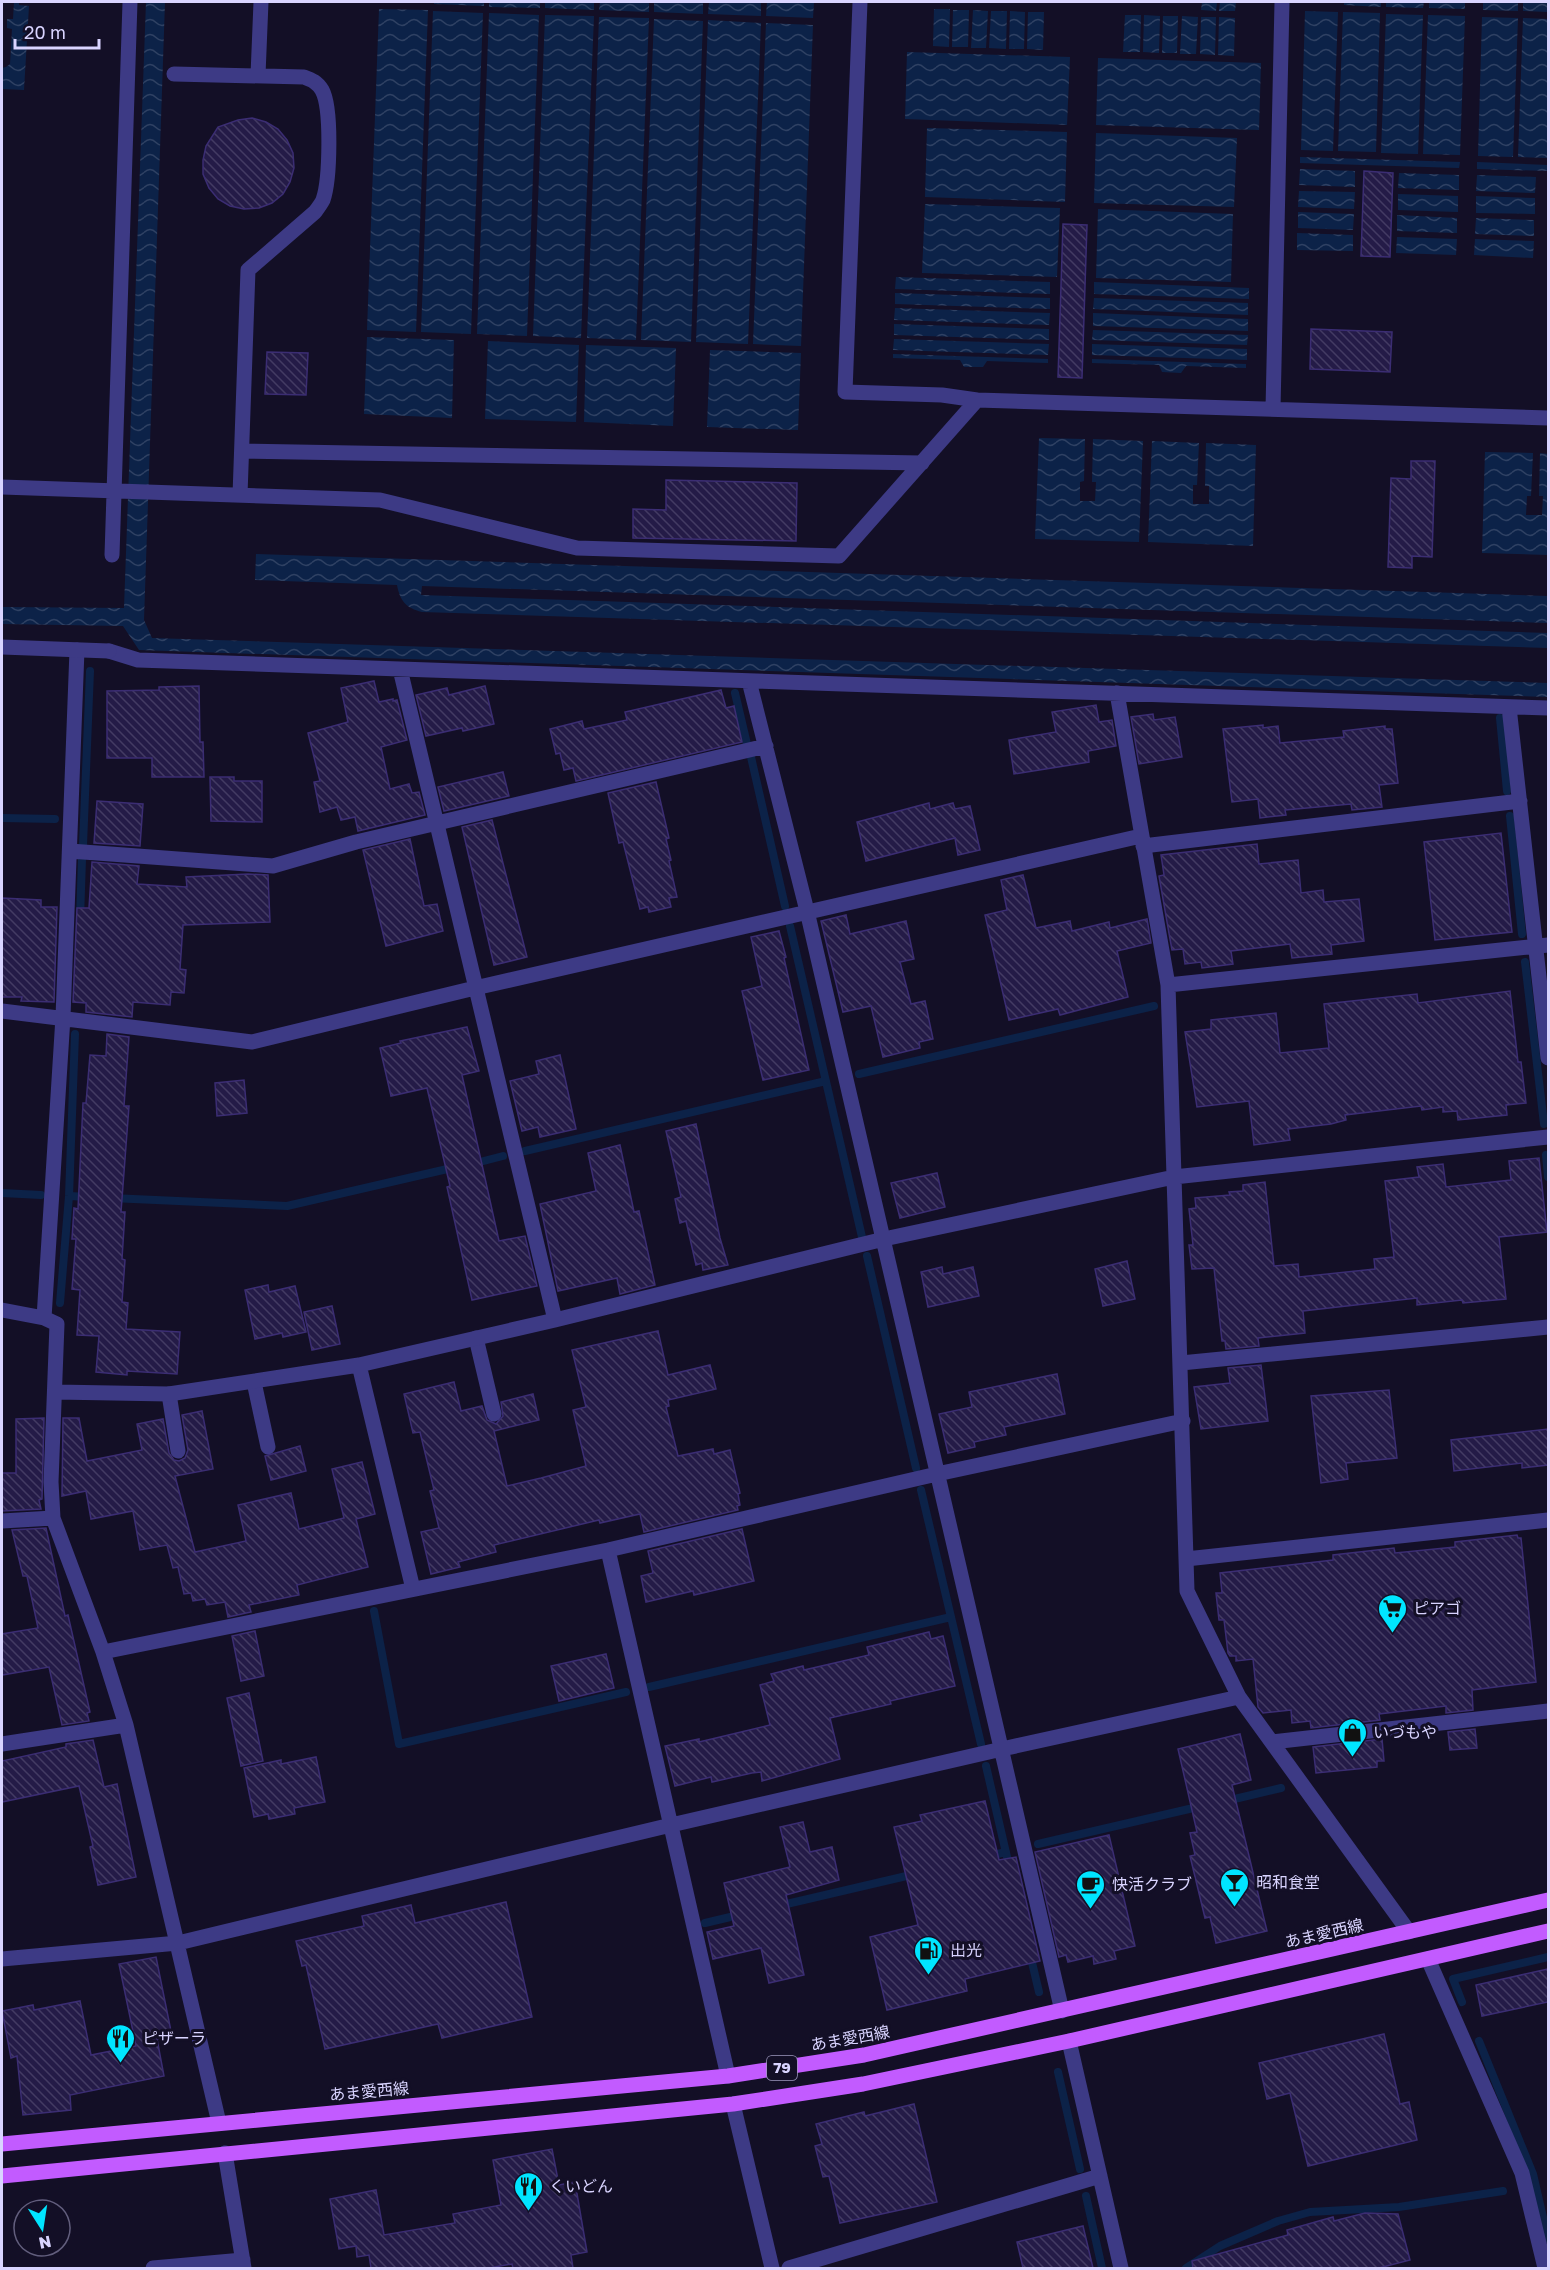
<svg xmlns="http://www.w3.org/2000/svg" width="1550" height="2270" font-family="'Golos Text','Noto Sans JP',sans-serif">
<defs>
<pattern id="water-waves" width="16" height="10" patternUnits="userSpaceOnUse" patternTransform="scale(1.5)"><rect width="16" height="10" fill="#0c2248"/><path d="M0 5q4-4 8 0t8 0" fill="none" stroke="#2f4163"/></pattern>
<pattern id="building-back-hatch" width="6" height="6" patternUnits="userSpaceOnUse" patternTransform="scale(1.5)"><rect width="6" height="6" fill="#241b47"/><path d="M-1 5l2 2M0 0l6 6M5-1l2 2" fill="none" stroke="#433b63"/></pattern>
</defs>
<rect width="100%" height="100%" fill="#130f26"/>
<path fill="url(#water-waves)" d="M14,2H19V5L29,6L24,90L2,89V68L6,67L10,64L12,29L7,28V19H13Z
M146,2H165L144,620L152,638L1548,683V697L139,650L123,626L2,624V607L124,608Z
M434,2H484V6L434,4Z
M489,2H540V8L489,7Z
M545,2H594V10L545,8Z
M600,2H649V12L599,10Z
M654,2H703V14L654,12Z
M709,2H761V16L708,14Z
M767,2H814L813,18L766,16Z
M1202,2H1217L1216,11L1201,10Z
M1220,2H1236L1235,11H1219Z
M1344,2H1381V7L1344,5Z
M1386,2H1424L1423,8L1386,7Z
M1429,2H1465V9L1429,8Z
M1483,2H1518V11L1483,10Z
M1523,2H1548V12L1523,11Z
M379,9L428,10L416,332L367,330Z
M934,9H950L949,47L933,46Z
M953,10H969L968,47H952Z
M973,10L988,11L986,48H971Z
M433,11L483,13L471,334L421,332Z
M991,11H1007L1006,49L989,48Z
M1010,11L1025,12L1024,49H1009Z
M1305,11L1338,12L1333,151L1301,150Z
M1028,12H1044L1043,50L1027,49Z
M1343,12L1380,13L1376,152L1338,151Z
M489,13L539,15L527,336L477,334Z
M1386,14L1423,15L1418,154L1381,153Z
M545,15L594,16L581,338L533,336Z
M1125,15H1141L1140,52H1123Z
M1144,15L1160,16L1159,53L1143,52Z
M1428,15L1465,16L1460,155L1423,154Z
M1163,16H1178L1177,53H1162Z
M1182,16L1198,17L1196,54H1180Z
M599,17L649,18L636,340L587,338Z
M1201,17H1216L1215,55L1200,54Z
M1219,17L1235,18L1234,56L1218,55Z
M1482,17L1518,18L1513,157L1478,156Z
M1523,18L1548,19V158L1518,157Z
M654,19L703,21L691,342L641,340Z
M708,20L761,23L748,344L696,342Z
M766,23L813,25L801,346L753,344Z
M907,52L1070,57L1067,125L905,119Z
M1098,58L1261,63L1259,130L1096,125Z
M927,128L1067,132L1065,202L925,197Z
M1096,133L1237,138L1234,207L1094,203Z
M1300,157L1460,162L1459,168L1300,163Z
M1477,162L1548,165V171L1477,169Z
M1300,169L1355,171V187L1299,185Z
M1399,173L1459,175V190L1398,188Z
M1477,175L1536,177L1535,193L1476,191Z
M1299,191L1355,192L1354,209L1298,207Z
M1398,194L1458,196V212L1398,210Z
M1476,196L1535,198V214L1476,213Z
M925,204L1060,208L1057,277L922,273Z
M1098,209L1233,214L1231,282L1096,278Z
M1298,212L1354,214L1353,230L1298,228Z
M1397,215L1457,218V233L1397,231Z
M1476,218L1534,220V236L1475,234Z
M1297,233L1353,235V251L1297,250Z
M1397,237L1457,239L1456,255L1396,253Z
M1475,239L1534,241L1533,258L1474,255Z
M896,277L1050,282V294L895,289Z
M1094,282L1249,288V299L1094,294Z
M895,293L1050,298V309L895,304Z
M1094,298L1248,303V315L1093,309Z
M895,308L1050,313L1049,325L894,320Z
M1093,313L1248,319V331L1093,326Z
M894,324L1049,329V340L894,335Z
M1093,330L1248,335L1247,345L1092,340Z
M367,337L454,340L452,418L364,414Z
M894,339L1049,344L1048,355L893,350Z
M488,341L579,345L576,422L485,419Z
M1092,344L1247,349V360L1092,355Z
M586,345L676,348L673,426L584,422Z
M710,350L801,353L798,430L707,427Z
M893,354L1048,359V363L987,361L983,367H964L960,360L893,358Z
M1092,359L1246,364V368L1186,366L1181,373L1162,372L1159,365L1092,363Z
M1039,438L1085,439L1084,481L1080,482V501H1095L1096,482H1092L1093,439L1143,441L1139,542L1035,539Z
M1152,441L1199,443L1197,485H1193V504H1209V486H1205L1206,443L1256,445L1253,546L1148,542Z
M1485,452L1533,453L1531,496H1527L1526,515H1542L1543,496H1539L1540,453L1548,454V555L1482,553Z
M256,554L1548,596V623L422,586L421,595L1548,633V648L422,612C406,608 400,601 397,585L255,580Z"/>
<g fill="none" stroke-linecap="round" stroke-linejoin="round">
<path stroke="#0c2248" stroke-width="8" d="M735,693L747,744
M1500,718L1507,791
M751,757L785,906
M1510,816L1522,934
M2,818L55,819
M83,845L90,671
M80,919L82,859
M790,926L862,1237
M1525,962L1544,1124
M859,1074L1154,1006
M525,1151L826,1081
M1546,1155L1548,1177
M472,1164L503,1156
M2,1193L41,1195
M69,1196L89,1197
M111,1198L287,1206L456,1167
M867,1256L916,1468
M60,1303L69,1196L75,1034
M921,1490L981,1744
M374,1611L399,1744L626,1692
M649,1687L951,1617
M986,1766L1007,1857
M1226,1801L1281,1788
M1038,1844L1202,1806
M989,1856L1006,1852
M778,1906L915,1874
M705,1923L743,1914
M1030,1954L1039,1992
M1462,2002L1453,1979L1548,1957
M1479,2041L1533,2174L1548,2239
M1058,2072L1080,2169
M1086,2196L1102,2268
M1186,2268L1220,2246L1278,2221L1310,2212L1399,2207L1503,2191"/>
</g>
<path fill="url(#building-back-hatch)" stroke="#3b2d73" stroke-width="1.5" d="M252,118L266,122L278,129L287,140L293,153L294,168L290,182L283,194L272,203L259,208L244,209L230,206L218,199L209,188L203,174V160L206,146L218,127L238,120Z
M1364,171L1393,173L1390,257L1361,256Z
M1063,224L1087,225L1082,378L1058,377Z
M1311,329L1392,332L1390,372L1310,369Z
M267,352L308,353L306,395L265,394Z
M1411,461H1435L1432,557L1412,556V568L1388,567L1391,478L1411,479Z
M666,480L797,483L796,541L633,538V509L666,510Z
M374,681L379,702L393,699V701L397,700L407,740L381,747L390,789L409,784L412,793L419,792L425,815L358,831L355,817L341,820L337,807L320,812L314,782L320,781L308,733L348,722L341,688Z
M199,686L200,742H203L204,777H152V758H107V691L159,690V687Z
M485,686L494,724L463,731L462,728L426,736L416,695L447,688L449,695Z
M721,690L726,708L734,706L742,742L576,781L573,768L564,770L560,753L556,754L550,729L582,721L584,729L627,720L625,712Z
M1096,705L1099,722L1112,720L1116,746L1088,751L1089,762L1014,774L1009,740L1056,732L1052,712Z
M1153,714L1154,720L1175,717L1182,757L1139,764L1131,717Z
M1263,725V728L1278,726L1280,743L1344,737L1343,731L1385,726V729H1392L1398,783L1379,785L1382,807L1352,810L1351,804L1285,810L1286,815L1260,818L1258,799L1232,802L1223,729Z
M503,772L509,796L444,811L438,787Z
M210,777H234V781H262V822L211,821Z
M656,782L669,838L666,839L671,860L669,861L677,897L669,898L671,907L649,912L648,907L640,909L623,842L619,843L608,793Z
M97,801L143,804L140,846L94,843Z
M929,803L930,809L953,803L955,809L970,806L980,850L958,855L955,838L866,861L857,822Z
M492,820L527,957L494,965L462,827Z
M1501,833L1512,932L1435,940L1424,842Z
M410,839L424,906L437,904L443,931L386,946L363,850Z
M1257,844L1259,864L1298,860L1301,893L1323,890L1324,902L1359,899L1364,941L1331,945L1332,954L1292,958L1290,944L1231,951L1233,964L1202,968L1201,962L1185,964L1183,949L1172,950L1170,939L1159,876L1164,875L1161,855Z
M92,862L139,866L137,884L187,887L186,877L248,874L268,875L270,922L183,925L180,969L186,970L184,993L171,992L170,1005L133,1002L132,1017L86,1012V1003L73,1002L77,908H89Z
M1023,875L1036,928L1070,921L1072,931L1109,922L1110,928L1147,919L1151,943L1117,951L1128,997L1060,1015L1058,1009L1009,1020L985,915L1007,910L1001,880Z
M2,898L41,900V907H57L54,1002L21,1001L22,997H2Z
M846,915L850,934L906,921L914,959L900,962L911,1004L925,1001L933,1039L919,1042L920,1048L883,1057L871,1006L843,1012L821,921Z
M779,931L786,957L784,958L809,1070L763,1080L742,991L762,986L751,937Z
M1510,991L1518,1062H1521L1526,1103L1506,1105L1507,1115L1458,1120L1457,1111L1443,1112V1107L1422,1110L1421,1106L1345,1115L1346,1120L1331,1124L1288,1129L1290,1140L1254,1145L1249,1101L1197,1107L1185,1032L1211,1029V1020L1276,1013L1280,1053L1329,1048L1324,1004L1417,994L1418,1003Z
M467,1027L479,1071L462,1075L499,1241L525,1236L537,1286L472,1300L447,1187L450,1186L427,1088L391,1096L380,1048L401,1043L400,1041Z
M107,1034L129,1037L124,1106H129L121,1212H125L122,1259L125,1260L122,1302L128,1303L126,1329L180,1332L177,1374L127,1371V1375L96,1372L99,1336L77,1335L80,1290L72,1289L76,1239H72L74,1208L78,1209L83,1103H86L90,1055L106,1056Z
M560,1055L576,1129L540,1137L538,1127L522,1131L510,1081L539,1074L536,1061Z
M244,1080L247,1113L217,1116L215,1083Z
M696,1124L720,1238L728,1265L703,1270L702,1263L696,1265L686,1221L680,1223L675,1199L681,1197L666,1131Z
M620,1145L634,1212L639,1211L655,1285L620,1294L617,1278L558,1291L540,1204L596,1191L588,1153Z
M1539,1158L1547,1232L1499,1237L1506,1299L1463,1303L1462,1300L1417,1305V1298L1303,1311L1305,1333L1258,1338L1259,1346L1226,1349L1225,1341H1222L1214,1268L1192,1269L1189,1245H1193L1189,1209L1196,1208L1195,1198L1230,1195L1229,1192L1243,1191V1185L1265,1182L1274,1266L1298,1264L1299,1277L1375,1269L1374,1259L1394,1257L1385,1181L1419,1177L1417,1167L1443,1164L1446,1187L1511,1180L1509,1161Z
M937,1173L945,1207L900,1218L891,1183Z
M1127,1261L1135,1299L1103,1306L1095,1269Z
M942,1267L943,1274L973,1267L979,1296L928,1307L921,1272Z
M268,1285L269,1292L295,1286L306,1332L283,1337L282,1333L255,1339L245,1290Z
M332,1306L340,1344L312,1350L304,1312Z
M658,1331L668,1375L710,1365L716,1389L668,1400L669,1406L666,1407L678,1456L713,1449L714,1454L730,1450L740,1493L738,1494L740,1505L737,1506L738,1510L644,1532L640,1514L600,1523L599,1520L494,1545L496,1552L458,1562L460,1567L431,1574L421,1532L439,1528L430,1491L434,1490L420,1432L413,1433L404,1394L454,1382L461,1411L482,1406L487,1420L496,1424L503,1416L501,1402L533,1394L539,1420L494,1431L507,1486L541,1478L586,1466L573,1410L586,1407L572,1350Z
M1261,1365L1268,1421L1201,1429L1194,1387L1230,1383L1228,1368Z
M1057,1374L1065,1414L1004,1427L1006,1435L974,1442L975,1447L948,1453L939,1414L972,1407L969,1392Z
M1389,1390L1397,1458L1346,1463L1348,1479L1321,1483L1311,1396Z
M202,1411L213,1469L175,1476L195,1552L246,1541L238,1505L291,1493L299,1529L344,1518L332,1469L362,1462L375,1514L356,1519L368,1567L297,1585L299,1595L249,1605L251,1612L228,1617L225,1602L207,1605L205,1599L193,1601L191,1593L184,1594L178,1567L173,1568L167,1545L140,1550L133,1511L91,1519L86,1491L62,1496L63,1418H79L87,1461L142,1450L137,1424L163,1419L169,1453L174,1460L179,1461L185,1458L188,1450L182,1415Z
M44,1418L42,1499L39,1500L41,1509L2,1511V1473H16V1419Z
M1548,1429V1465L1522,1468V1463L1454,1471L1451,1440Z
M300,1446L306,1471L271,1480L265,1456Z
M46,1528L65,1616L68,1615L90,1712L87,1713L89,1721L62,1725L49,1667L2,1675V1634L38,1628L27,1576H23L12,1530Z
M742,1529L754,1581L694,1595L693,1591L646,1602L641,1576L653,1573L648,1551Z
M1517,1535L1518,1538H1521L1536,1682L1472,1690L1473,1710L1446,1713V1706L1379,1714L1380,1720L1311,1728L1310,1721L1292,1723L1291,1710L1263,1713L1258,1707L1253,1659L1236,1661V1656H1230L1228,1653L1224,1620H1219L1216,1593H1222L1220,1573L1333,1560V1555L1394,1548L1395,1553L1455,1547V1542Z
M255,1631L264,1676L241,1681L232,1636Z
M929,1632L931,1639L943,1636L955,1686L890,1701L891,1704L830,1718L840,1759L762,1781L761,1772L752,1773L712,1782L711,1777L675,1786L665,1746L699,1739V1742L770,1725L760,1685L774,1681L771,1674L803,1666L804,1670L869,1655L867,1647Z
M606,1654L614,1688L559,1701L551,1666Z
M249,1693L263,1761L241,1766L227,1698Z
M1475,1729L1477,1748L1450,1750L1448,1732Z
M1240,1734L1251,1780L1232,1785L1267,1931L1216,1943L1210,1917L1205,1918L1190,1856L1195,1855L1190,1833L1197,1832L1178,1749Z
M1382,1739L1384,1761H1377V1767L1316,1773L1313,1747Z
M93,1740L104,1787L117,1784L136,1877L98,1885L90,1847L93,1846L79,1786L2,1802V1761L66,1747V1744Z
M316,1757L325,1802L294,1808L295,1814L269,1819L268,1814L254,1817L244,1768L281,1760V1764Z
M985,1801L999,1860L1016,1857L1040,1961L965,1979L967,1991L887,2010L870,1937L918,1925L894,1827L922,1821L920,1815Z
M803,1822L810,1852L832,1847L839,1880L786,1895L804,1975L769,1983L761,1948L713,1959L707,1932L734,1926L724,1883L790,1867L780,1827Z
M1109,1835L1135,1946L1114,1951L1116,1959L1094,1964L1093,1956L1068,1962L1066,1955L1059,1957L1035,1852Z
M506,1902L532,2017L442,2038L438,2024L325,2049L306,1965L302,1966L296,1941L364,1926L362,1916L411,1905L415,1923Z
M156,1957L172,2036L157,2039L164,2076L70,2095L71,2110L23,2115L17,2056L11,2058L2,2011L33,2005L34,2010L80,2001L91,2055L136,2046L119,1964Z
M1548,1969V2002L1482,2016L1476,1985Z
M1384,2034L1400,2104L1409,2102L1417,2140L1308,2166L1290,2093L1267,2099L1259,2063Z
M914,2104L937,2202L840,2223L829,2176L823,2177L815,2146L822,2144L816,2124L864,2112L865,2116Z
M552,2149L559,2185L575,2182L587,2252L571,2255L573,2268H513L512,2264L489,2268H371L369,2255L357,2257L356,2246L339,2249L330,2199L376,2190L384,2235L455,2223L453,2214L501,2205L493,2160Z
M1365,2213L1398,2214L1410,2260L1379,2268H1193L1192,2261L1288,2235L1287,2230L1333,2217L1334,2221Z
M1083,2226L1093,2268H1023L1017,2242Z"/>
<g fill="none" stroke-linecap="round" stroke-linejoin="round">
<path stroke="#3d3a85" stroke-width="15" d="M860,2L845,392L942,395L977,400
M174,74L304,77C312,80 317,82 322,90C332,108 330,180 323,200C321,204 318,208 315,212L248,270L240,495
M258,75L261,2
M1273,409L1282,2
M242,451L922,463
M2,487L380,500L577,548L839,556L977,400L1548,418
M112,555L130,2
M476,1338L494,1414
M254,1382L268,1447
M169,1394L178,1451"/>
<path stroke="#3d3a85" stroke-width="15" d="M77,650L63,1017L44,1318L57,1324L51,1482L53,1518L103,1652L126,1725L219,2123
M109,651L138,660L1548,708
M400,669L555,1320
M749,681L807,911L1062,2011
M1117,693L1168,985L1187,1591L1239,1697L1409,1932
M1509,707L1548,1058
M1143,846L1520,801
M70,851L273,866L356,842L766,746
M1168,985L1548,945
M2,1011L252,1042L475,988L1141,836
M2,1310L44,1318
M1181,1363L1548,1327
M359,1365L413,1589
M56,1392L169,1394L359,1365L555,1320L884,1239L1174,1177L1548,1137
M2,1521L53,1518
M608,1550L728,2076
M1186,1559L1548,1520
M103,1652L608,1550L937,1474L1183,1421
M1272,1742L1548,1711
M2,1744L126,1725
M2,1959L178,1943L671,1825L1002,1749L1239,1697
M1428,1959L1522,2173L1545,2268
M1069,2041L1121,2268
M733,2104L772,2268
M225,2153L244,2268
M153,2268L243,2260
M789,2268L1100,2176"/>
<path stroke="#3d3a85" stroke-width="15" d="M2,647L109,651"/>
<path stroke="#c25bff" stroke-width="15" d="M2,2144L728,2076L864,2055L1548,1900
M2,2176L733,2104L863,2084L1069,2041L1548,1931"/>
</g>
<defs>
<symbol id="supermarket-pin" viewBox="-11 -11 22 30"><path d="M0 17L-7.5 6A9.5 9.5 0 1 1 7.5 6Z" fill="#00e5ff" stroke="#130f26"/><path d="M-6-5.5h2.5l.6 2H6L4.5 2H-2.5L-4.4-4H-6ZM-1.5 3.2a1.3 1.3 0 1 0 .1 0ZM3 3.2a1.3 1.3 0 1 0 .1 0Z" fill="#111"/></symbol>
<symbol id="shop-pin" viewBox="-11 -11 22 30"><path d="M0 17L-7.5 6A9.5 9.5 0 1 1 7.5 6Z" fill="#00e5ff" stroke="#130f26"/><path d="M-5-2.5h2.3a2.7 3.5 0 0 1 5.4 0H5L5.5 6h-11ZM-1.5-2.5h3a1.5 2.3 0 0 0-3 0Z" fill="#111"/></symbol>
<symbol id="bar-pin" viewBox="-11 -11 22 30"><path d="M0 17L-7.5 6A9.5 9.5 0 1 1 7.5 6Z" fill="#00e5ff" stroke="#130f26"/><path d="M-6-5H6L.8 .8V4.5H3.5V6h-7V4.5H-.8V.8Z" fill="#111"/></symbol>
<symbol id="cafe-pin" viewBox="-11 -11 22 30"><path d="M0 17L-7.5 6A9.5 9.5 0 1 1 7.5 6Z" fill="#00e5ff" stroke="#130f26"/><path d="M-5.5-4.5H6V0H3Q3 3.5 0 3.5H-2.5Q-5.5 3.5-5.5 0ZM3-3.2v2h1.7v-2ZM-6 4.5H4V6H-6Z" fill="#111"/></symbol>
<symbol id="fuel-pin" viewBox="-11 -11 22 30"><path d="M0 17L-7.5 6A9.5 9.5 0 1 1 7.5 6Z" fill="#00e5ff" stroke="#130f26"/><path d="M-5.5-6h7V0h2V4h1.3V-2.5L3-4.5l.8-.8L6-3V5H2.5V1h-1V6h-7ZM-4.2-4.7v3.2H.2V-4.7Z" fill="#111"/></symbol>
<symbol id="restaurant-pin" viewBox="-11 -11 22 30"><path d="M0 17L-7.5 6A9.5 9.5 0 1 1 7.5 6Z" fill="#00e5ff" stroke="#130f26"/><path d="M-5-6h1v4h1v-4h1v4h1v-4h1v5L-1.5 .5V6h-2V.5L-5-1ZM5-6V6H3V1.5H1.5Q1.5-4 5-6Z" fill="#111"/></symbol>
</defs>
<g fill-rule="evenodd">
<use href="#supermarket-pin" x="1376" y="1592" width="33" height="45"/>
<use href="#shop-pin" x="1336" y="1716" width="33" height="45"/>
<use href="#bar-pin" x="1218" y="1866" width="33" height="45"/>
<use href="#cafe-pin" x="1074" y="1868" width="33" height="45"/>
<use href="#fuel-pin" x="912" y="1934" width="33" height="45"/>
<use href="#restaurant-pin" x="104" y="2022" width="33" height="45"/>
<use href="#restaurant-pin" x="512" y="2170" width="33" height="45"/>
</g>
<g text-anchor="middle" stroke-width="6" stroke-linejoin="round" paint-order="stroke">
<rect fill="#130f26" stroke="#9e99be" stroke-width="1.5" x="767" y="2056" width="30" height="24" rx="4.5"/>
<g font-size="15" font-weight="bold" fill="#d9d4ff">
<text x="782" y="2073">79</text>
</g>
<g font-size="16" fill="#d9d4ff" stroke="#130f26" text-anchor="start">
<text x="1413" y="1614">ピアゴ</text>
<text x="1373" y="1738">いづもや</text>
<text x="1256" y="1888">昭和食堂</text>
<text x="1112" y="1890">快活クラブ</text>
<text x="950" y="1956">出光</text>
<text x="142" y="2044">ピザーラ</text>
<text x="549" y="2192">くいどん</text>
</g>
<g font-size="16" fill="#d9d4ff" stroke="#130f26">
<text transform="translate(1324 1933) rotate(-13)" y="6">あま愛西線</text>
<text transform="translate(850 2038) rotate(-10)" y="6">あま愛西線</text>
<text transform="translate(369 2091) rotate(-5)" y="6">あま愛西線</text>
</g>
</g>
<rect width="1550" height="2270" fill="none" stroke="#d9d4ff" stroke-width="6"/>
<g transform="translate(42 2228) rotate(168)"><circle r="28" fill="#130f26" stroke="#625e7d" stroke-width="1.5"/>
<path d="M0-4.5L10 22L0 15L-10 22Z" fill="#00e5ff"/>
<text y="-9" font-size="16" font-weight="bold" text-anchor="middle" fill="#d9d4ff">N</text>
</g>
<path d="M15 39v9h84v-9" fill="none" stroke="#d9d4ff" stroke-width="3"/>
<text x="24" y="39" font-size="18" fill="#d9d4ff" stroke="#130f26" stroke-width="4.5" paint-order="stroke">20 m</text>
</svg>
